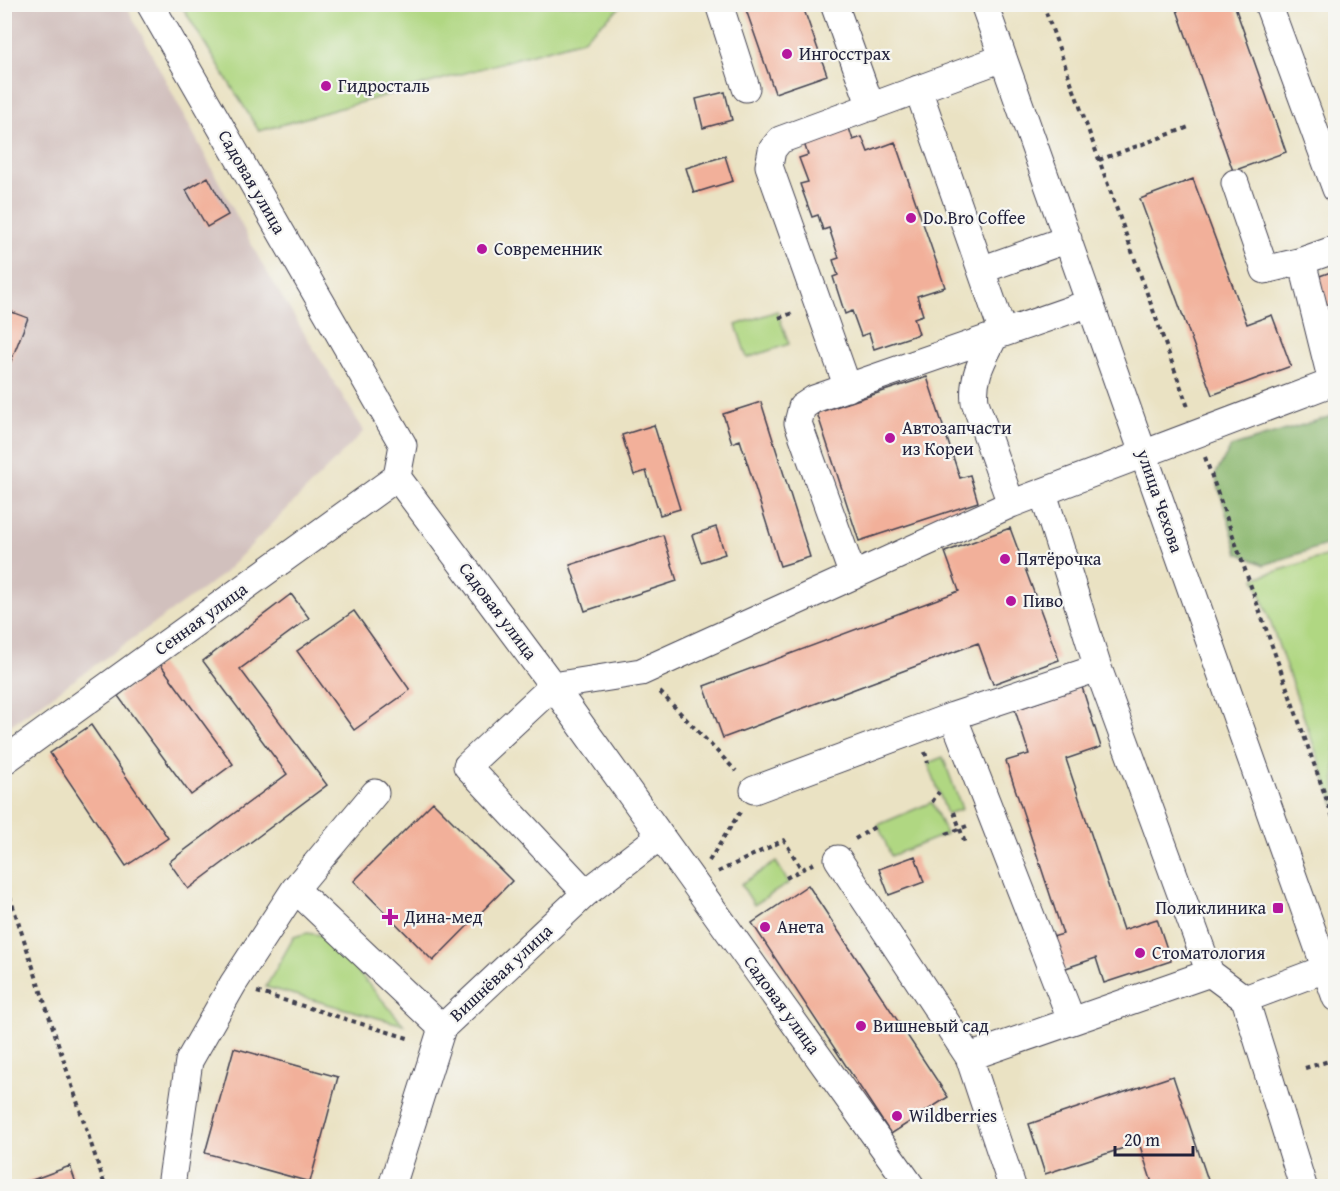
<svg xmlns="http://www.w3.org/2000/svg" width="1340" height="1191" font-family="'Gentium Book Plus',serif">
<rect width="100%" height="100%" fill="#f6f6f2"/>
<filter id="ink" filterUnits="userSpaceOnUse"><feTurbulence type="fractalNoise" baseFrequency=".0167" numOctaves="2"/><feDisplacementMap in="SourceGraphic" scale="12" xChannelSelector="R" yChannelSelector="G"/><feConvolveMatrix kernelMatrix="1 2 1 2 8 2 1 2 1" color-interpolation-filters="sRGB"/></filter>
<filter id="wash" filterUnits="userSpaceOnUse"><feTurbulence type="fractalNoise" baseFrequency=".008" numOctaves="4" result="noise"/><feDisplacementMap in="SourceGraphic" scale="24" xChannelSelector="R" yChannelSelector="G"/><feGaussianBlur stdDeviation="1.35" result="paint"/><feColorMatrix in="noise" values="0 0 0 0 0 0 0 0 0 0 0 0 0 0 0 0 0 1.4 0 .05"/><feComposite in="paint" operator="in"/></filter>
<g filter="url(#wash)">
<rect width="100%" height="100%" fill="#eae2c3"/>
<path fill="#d1c0bd" d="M5,5H126L262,264L364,431L221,576L5,729Z"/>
<path fill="#b0d782" stroke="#697c5e" stroke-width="1.5" d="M181,5H623L582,40L259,131Z
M777,311L789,344L747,358L736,325Z
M1335,553H1336L1335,806L1255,578Z
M943,757L962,809L947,814L928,763Z
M932,802L946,834L891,856L878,825Z
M776,862L789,883L754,905L741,884Z
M307,933L327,936L404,1025L266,987L294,937Z"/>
<path fill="#8cb870" stroke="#576d56" stroke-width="1.5" d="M1335,415V542L1264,565L1238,553L1215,475L1231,447Z"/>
<g id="blocks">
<path fill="#f2b09a" d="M744,4H802L827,75L775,93Z
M1175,4H1234L1286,152L1233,171Z
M725,92L732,120L703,128L696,99Z
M848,125L853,140L862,137L868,152L895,142L945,287L917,296L923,315L914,318L919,334L874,349L869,333L861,336L852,311L845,314L833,277L838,275L833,260L839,258L829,228L823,230L818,215L812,217L800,184L808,182L799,158L808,155L803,140Z
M725,156L733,181L694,193L686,168Z
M208,177L228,215L207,227L186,190Z
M1193,179L1247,324L1272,315L1291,366L1212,395L1140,199Z
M1336,270V326H1335L1317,277Z
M4,309L28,318L5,376H4Z
M927,377L960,478L970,475L978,502L859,541L817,413Z
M761,402L810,557L780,566L740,440L732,443L723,414Z
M654,425L680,509L660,515L646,471L634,475L622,435Z
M716,527L725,554L701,562L692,535Z
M1010,528L1059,660L993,684L978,643L723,738L704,686L959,591L945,552Z
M663,535L677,581L585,611L570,565Z
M291,594L309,618L240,669L327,785L188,889L169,862L287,774L203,661Z
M354,611L410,690L354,730L297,651Z
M160,664L233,764L191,795L118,696Z
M1082,687L1101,747L1066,759L1123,930L1157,919L1171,961L1104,983L1096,958L1060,970L1049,938L1063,934L1006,761L1029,754L1015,710Z
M91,725L168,838L126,866L50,753Z
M433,802L512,881L433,961L354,881Z
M915,856L924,882L889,895L879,869Z
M808,885L948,1097L891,1134L752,923Z
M234,1048L338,1077L310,1182L205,1153Z
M1173,1076L1210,1186H1153L1139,1143L1045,1174L1029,1124Z
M70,1166L77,1186H16Z"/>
</g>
</g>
<g filter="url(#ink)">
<use href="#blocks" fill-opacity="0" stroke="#403f4f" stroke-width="1.5"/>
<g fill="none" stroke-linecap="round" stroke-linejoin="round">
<defs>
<path id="minor" d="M150,4L403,445L397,477L553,686L911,1186
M719,4L746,88
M834,4L871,107
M984,4L1336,998
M1268,4L1336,189
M918,89L1003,333
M1235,183L1265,270L1302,261
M981,270L1068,239
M994,337C983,359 972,376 975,402L1011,504
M1332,382L1302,261L1336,249
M848,388L769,166L772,150L780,140L1003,58
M1043,493L1098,668L1210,973L1245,999L1303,1186
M853,576L798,423L802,407L814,399L1090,303
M953,716L1071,1019
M4,761L397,477
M754,790L953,716L1098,668
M375,793L295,889L442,1028
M838,859L969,1057
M586,893L467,766L553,686L641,672L1011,504L1336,381
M1245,999L1325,969
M171,1186L189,1061L233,984L295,889
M392,1186L442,1028L586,893L660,836
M1012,1186L969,1057L1210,973"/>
</defs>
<use href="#minor" stroke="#403f4f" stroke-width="29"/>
<path stroke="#403f4f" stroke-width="4" stroke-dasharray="4.5 4.5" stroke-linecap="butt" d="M1043,4L1189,410
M1099,160L1189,127
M779,318L793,313
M1205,457L1336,826
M660,692L736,771
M925,752L928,763
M932,802L939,792
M954,812L965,843
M946,834L967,826
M855,839L878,825
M709,861L740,812
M718,872L784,840L802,870
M786,878L814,863
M4,879L105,1186
M257,992L411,1039
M1305,1068L1336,1059"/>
<use href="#minor" stroke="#fff" stroke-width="27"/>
</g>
</g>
<g fill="#b5179e" stroke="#f6f6f2" stroke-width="2">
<circle cx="787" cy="54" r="6"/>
<circle cx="326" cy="86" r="6"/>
<circle cx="911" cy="218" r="6"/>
<circle cx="482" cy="249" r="6"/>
<circle cx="890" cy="438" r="6"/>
<circle cx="1005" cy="559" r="6"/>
<circle cx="1011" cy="601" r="6"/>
<rect x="1272" y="902" width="12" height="12" rx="3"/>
<path d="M387 908h6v6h6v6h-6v6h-6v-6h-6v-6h6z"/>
<circle cx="765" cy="927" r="6"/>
<circle cx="1140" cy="953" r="6"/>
<circle cx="861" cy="1026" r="6"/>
<circle cx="897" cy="1116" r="6"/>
</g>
<g text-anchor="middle" stroke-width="4.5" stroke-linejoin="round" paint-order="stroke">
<g font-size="18" fill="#22223b" stroke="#f6f6f2" text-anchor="start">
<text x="799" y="60">Ингосстрах</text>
<text x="338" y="92">Гидросталь</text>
<text x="923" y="224">Do.Bro Coffee</text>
<text x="494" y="255">Современник</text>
<text x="902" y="434">Автозапчасти<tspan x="902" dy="21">из Кореи</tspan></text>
<text x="1017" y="565">Пятёрочка</text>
<text x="1023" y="607">Пиво</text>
<text x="1266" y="914" text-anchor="end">Поликлиника</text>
<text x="404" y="923">Дина-мед</text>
<text x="777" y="933">Анета</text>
<text x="1152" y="959">Стоматология</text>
<text x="873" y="1032">Вишневый сад</text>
<text x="909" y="1122">Wildberries</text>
</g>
<g font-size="18" fill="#22223b" stroke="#f6f6f2">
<text transform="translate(252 182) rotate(60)" y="6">Садовая улица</text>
<text transform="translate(1160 501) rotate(71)" y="6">улица Чехова</text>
<text transform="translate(498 611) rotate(53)" y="6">Садовая улица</text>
<text transform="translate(201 619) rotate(-36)" y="6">Сенная улица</text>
<text transform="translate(501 973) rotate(-43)" y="6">Вишнёвая улица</text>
<text transform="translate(782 1005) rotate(54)" y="6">Садовая улица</text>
</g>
</g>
<rect width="1340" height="1191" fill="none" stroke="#f6f6f2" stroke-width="24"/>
<path d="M1115 1146v9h78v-9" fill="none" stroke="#22223b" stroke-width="3"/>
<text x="1124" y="1146" font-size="18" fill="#22223b" stroke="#f6f6f2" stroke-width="4.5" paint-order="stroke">20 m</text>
</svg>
